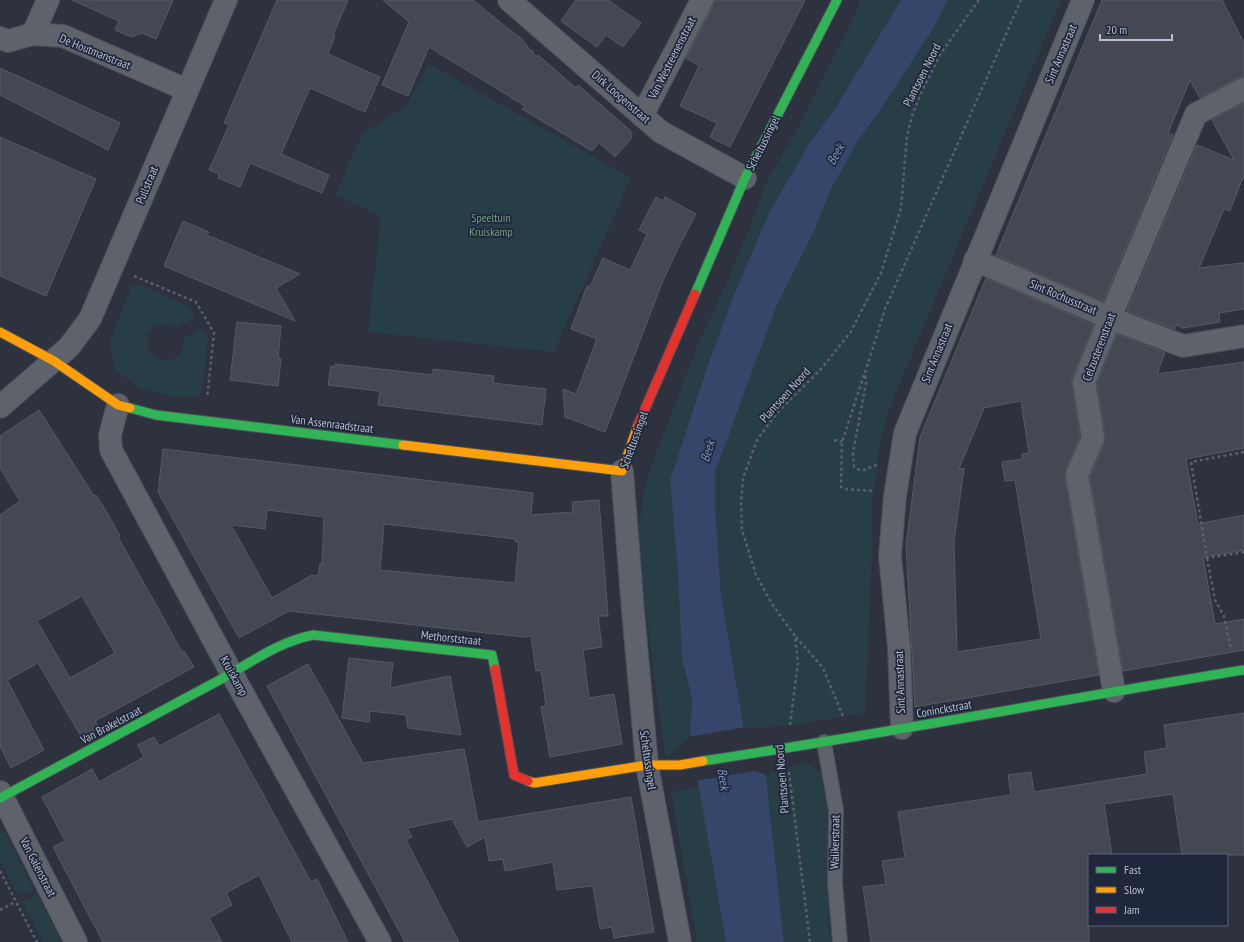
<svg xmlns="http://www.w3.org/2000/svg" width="1244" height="942" font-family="'PT Sans Narrow',sans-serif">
<rect width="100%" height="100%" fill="#2d323e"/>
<path fill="#283e46" d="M860,0H901L836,107L808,146L730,305L710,359L670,481L678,573L682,659L692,698L690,737L666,757L657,700L639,552V524L643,498L649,472L696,349L732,270L756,212L764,187L795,133L852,22Z
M948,0H1061L887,414L878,457L872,504V557L865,712C826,720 783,728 744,728L721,595L715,505V472L776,307L815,229L830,191L859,139L880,110L933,29Z
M429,64L631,178L554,352L368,332L381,216L335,195L362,134L406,106Z
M138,284L190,307L195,317L177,328C170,324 164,323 157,326C152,328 148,333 148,338C143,361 176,369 183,348C184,345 183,341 183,339L201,328L208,340L202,391L196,397L174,396L157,393L142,389L117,372L113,363L110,342L130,289L131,287Z
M805,764L811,766L823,775L827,802L829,932L831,942H784L766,776L796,765Z
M699,787L726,942H697L671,792Z
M4,831L33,889L18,896L0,861V833Z
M37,894L61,942H43L22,902Z"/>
<path fill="#36466a" d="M901,0H948L933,29L880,110L859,139L830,191L815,229L776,307L715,472V505L721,595L744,728L766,776L784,942H726L690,737L692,698L682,659L678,573L670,481L710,359L730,305L769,213L808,146L836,107Z"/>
<path fill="#2d323e" d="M746,727L769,778L767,775L755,771L696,781L688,737Z"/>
<path fill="#444852" stroke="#555a65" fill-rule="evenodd" d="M72,0H173L156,39L142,33L131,37L115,30L119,21Z
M277,0H348L333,35L335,36L328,54L380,77L365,112L310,88L281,154L329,175L322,193L250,163L240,187L218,178L219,174L209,170L229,125L224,123Z
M383,0H473L511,31L521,38L531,51L532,50L536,57L538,55L576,88L578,85L631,131V139L615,157L599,143L592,151L522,109L525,106L429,47L408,96L382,85L409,22Z
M576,0H608L641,23L623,47L606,35L597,47L561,21Z
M714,0H805L730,147L710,137L717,123L680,106L699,66L686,58L713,6Z
M1102,0H1222L1244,43V77L1238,78L1200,98L1190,80L1168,133L1173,135L1103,302L996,255Z
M0,68L120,123L108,150L0,95Z
M1244,103V180L1243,177L1230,211L1224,209L1199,268L1241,263V264L1244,263V309L1219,313L1220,322L1183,328L1176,325L1175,329L1127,311L1197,145L1234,160L1212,120Z
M0,137L96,179L46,296L0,276Z
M656,197L663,201L665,197L696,214L678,248L662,283L605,432L565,417L563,389L576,394L597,339L571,329L587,286L590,287L603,258L630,270L647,234L639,230Z
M183,221L209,232L207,235L300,274L276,288L295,321L164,266Z
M986,278L1094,325L1072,378V384L1080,436L1066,470L1065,477L1099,675L915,707L906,546L920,437ZM1021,401L1029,453L1022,454V459L1002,462L1005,481L1015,480L1041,639L957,652L954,542L964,468L959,469L984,408Z
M237,322L281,326L278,358L281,359L278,386L230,380Z
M1117,334L1165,353L1157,374L1244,362V448L1186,459L1198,524L1244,515V550L1203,557L1215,624L1244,619V650L1123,671L1090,477L1104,443L1105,436L1097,383Z
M335,364L433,375V369L494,376L493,383L546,389L542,425L378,405L380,391L328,385L331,366L335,367Z
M39,410L94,496L96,495L109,516L120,536L118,537L159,610L182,652L184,651L194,667L95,721L99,728L82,738L38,663L7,680L44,750L11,768L0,746V515L20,501L0,468V436ZM82,596L115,653L70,678L37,621Z
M163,449L533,493L531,515L573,512L572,502L599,500L608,616H598L602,647L583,650L589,698L614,694L622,744L550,757L541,707L546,706L541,670L536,671L531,636L525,637L487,633L289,611L239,638L158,492ZM267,510L324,517L322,564H320L318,576L312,575L272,598L231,525L265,529ZM384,524L515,539V542H519L515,583L380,570Z
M349,658L393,663L390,688L450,676L461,735L408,728L406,715L370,711L369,722L342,718Z
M308,664L363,763L464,749L478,822L631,797L654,932L614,938L612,927L600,929L593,886L557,890L553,862L505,871L503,859L489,861L485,837L467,847L452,819L407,828L412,837L406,840L459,942H405L267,686Z
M1244,713V855H1182L1173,794L1104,804L1112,855H1089V942H871L863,887L886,884L882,861L905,858L898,812L1011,795L1008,775L1031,772L1034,792L1147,774L1144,752L1167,748L1164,725Z
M219,714L311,882L317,879L348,942H292L259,875L226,893L232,905L209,918L222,942H103L53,847L65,841L42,797L92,769L99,782L144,757L138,745L154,737L159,746Z"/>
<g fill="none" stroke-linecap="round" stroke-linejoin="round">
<defs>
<path id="lane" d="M824,742L836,810L835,882L840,942"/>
<path id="street" d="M509,0L661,132L745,178
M33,34L48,0
M0,38L8,41L33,34L63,36L187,90
M642,116L702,0
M975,260L1110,318L1183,346L1244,336
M118,405L110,435L111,450L232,674L380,942
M0,407L69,347L90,319L226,0
M622,471L633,611L647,765L680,942
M1114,691L1077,475L1093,438L1084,382L1110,318L1196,114L1244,89
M902,728L899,647L890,556L895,496L905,433L1083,0
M0,792L76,942"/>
<path id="fast" d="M695,294L745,178L837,0
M130,408L156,415L403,445
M703,761C884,734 1064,699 1244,670
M0,798C71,760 142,722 212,684C247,666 274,643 313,635L492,655L495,669"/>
<path id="slow" d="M0,332L54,361L118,405L130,408
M403,445L622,471L638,425
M528,781L534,783L647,765H680L703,761"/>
<path id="jam" d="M638,425L695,294
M495,669L514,775L528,781"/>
</defs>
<use href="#lane" stroke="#4b4f58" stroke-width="16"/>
<use href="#street" stroke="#4b4f58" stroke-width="24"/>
<use href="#fast" stroke="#4b4f58" stroke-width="11"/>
<use href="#slow" stroke="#4b4f58" stroke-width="11"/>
<use href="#jam" stroke="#4b4f58" stroke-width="11"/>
<path stroke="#5b6068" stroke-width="2.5" stroke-dasharray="3 3" stroke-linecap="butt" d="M134,276L196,302L214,333L207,398
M864,375L842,442L841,487L845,489L872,491
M834,440L842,442
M1244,452L1191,462L1207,558L1244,552
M877,465C867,467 864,474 854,467L853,453L866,383L865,373L885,309L1021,0
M1207,558L1215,600L1224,616L1231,649
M796,637L823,668L843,716
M790,725L798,663L795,636L772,604L756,575L742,530L741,504L743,478L757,440L777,413L820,370L850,333L881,273L901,208L907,135L913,113L922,91L941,53L979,0
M789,772L810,942
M0,871L37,942
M0,910L15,902"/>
<use href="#lane" stroke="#5e626b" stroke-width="14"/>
<use href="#street" stroke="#5e626b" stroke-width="22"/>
<use href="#fast" stroke="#30b455" stroke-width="9"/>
<use href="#slow" stroke="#ff9f0a" stroke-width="9"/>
<use href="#jam" stroke="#e5322d" stroke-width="9"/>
</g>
<g text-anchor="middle" stroke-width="3.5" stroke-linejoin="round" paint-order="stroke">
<g font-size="12" fill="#b8bece" stroke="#1e273b">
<text transform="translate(95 52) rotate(22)" y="4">De Houtmanstraat</text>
<text transform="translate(1061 54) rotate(-67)" y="4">Sint Annastraat</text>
<text transform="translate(672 58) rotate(-63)" y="4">Van Westreenenstraat</text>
<text transform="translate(922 75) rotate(-63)" y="4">Plantsoen Noord</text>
<text transform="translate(621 97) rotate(41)" y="4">Dirk Loogenstraat</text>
<text transform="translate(763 143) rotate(-63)" y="4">Scheltussingel</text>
<text transform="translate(147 185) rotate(-67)" y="4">Pullstraat</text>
<text transform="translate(1063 297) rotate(23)" y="4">Sint Rochusstraat</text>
<text transform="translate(1099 347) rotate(-69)" y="4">Celzusterenstraat</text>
<text transform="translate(937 353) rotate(-68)" y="4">Sint Annastraat</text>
<text transform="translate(785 395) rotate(-48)" y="4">Plantsoen Noord</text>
<text transform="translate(332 424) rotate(7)" y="4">Van Assenraadstraat</text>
<text transform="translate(634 440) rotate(-70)" y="4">Scheltussingel</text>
<text transform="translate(451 638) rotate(6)" y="4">Methorststraat</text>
<text transform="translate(234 676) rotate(61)" y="4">Kruiskamp</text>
<text transform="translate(900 682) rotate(-92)" y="4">Sint Annastraat</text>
<text transform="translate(944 709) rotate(-10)" y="4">Coninckstraat</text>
<text transform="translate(111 725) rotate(-28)" y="4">Van Brakelstraat</text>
<text transform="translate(648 760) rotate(82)" y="4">Scheltussingel</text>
<text transform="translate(782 779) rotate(-95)" y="4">Plantsoen Noord</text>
<text transform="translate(835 842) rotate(-89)" y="4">Walikerstraat</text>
<text transform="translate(38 867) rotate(63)" y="4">Van Galenstraat</text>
</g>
<g font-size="12" fill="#6da27f" stroke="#1e273b">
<text x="491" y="222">Speeltuin<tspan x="491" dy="14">Kruiskamp</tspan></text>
</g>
<g font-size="13" font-style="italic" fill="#7c8fb8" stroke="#1e273b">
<text transform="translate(835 154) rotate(-60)" y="5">Beek</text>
<text transform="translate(707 451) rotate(-74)" y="5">Beek</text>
<text transform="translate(724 779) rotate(80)" y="5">Beek</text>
</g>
</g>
<rect x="1088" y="854" width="140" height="72" fill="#1e273b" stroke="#5c6376"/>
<rect x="1096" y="867" width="20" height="6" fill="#30b455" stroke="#5c6376"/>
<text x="1124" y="874" font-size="12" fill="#b8bece">Fast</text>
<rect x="1096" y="887" width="20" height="6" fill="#ff9f0a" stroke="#5c6376"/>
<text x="1124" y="894" font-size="12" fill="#b8bece">Slow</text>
<rect x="1096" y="907" width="20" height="6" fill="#e5322d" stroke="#5c6376"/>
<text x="1124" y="914" font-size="12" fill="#b8bece">Jam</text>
<path d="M1100 34v6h72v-6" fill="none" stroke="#b8bece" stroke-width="2"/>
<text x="1106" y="34" font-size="12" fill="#b8bece" stroke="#1e273b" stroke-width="3" paint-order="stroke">20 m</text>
</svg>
